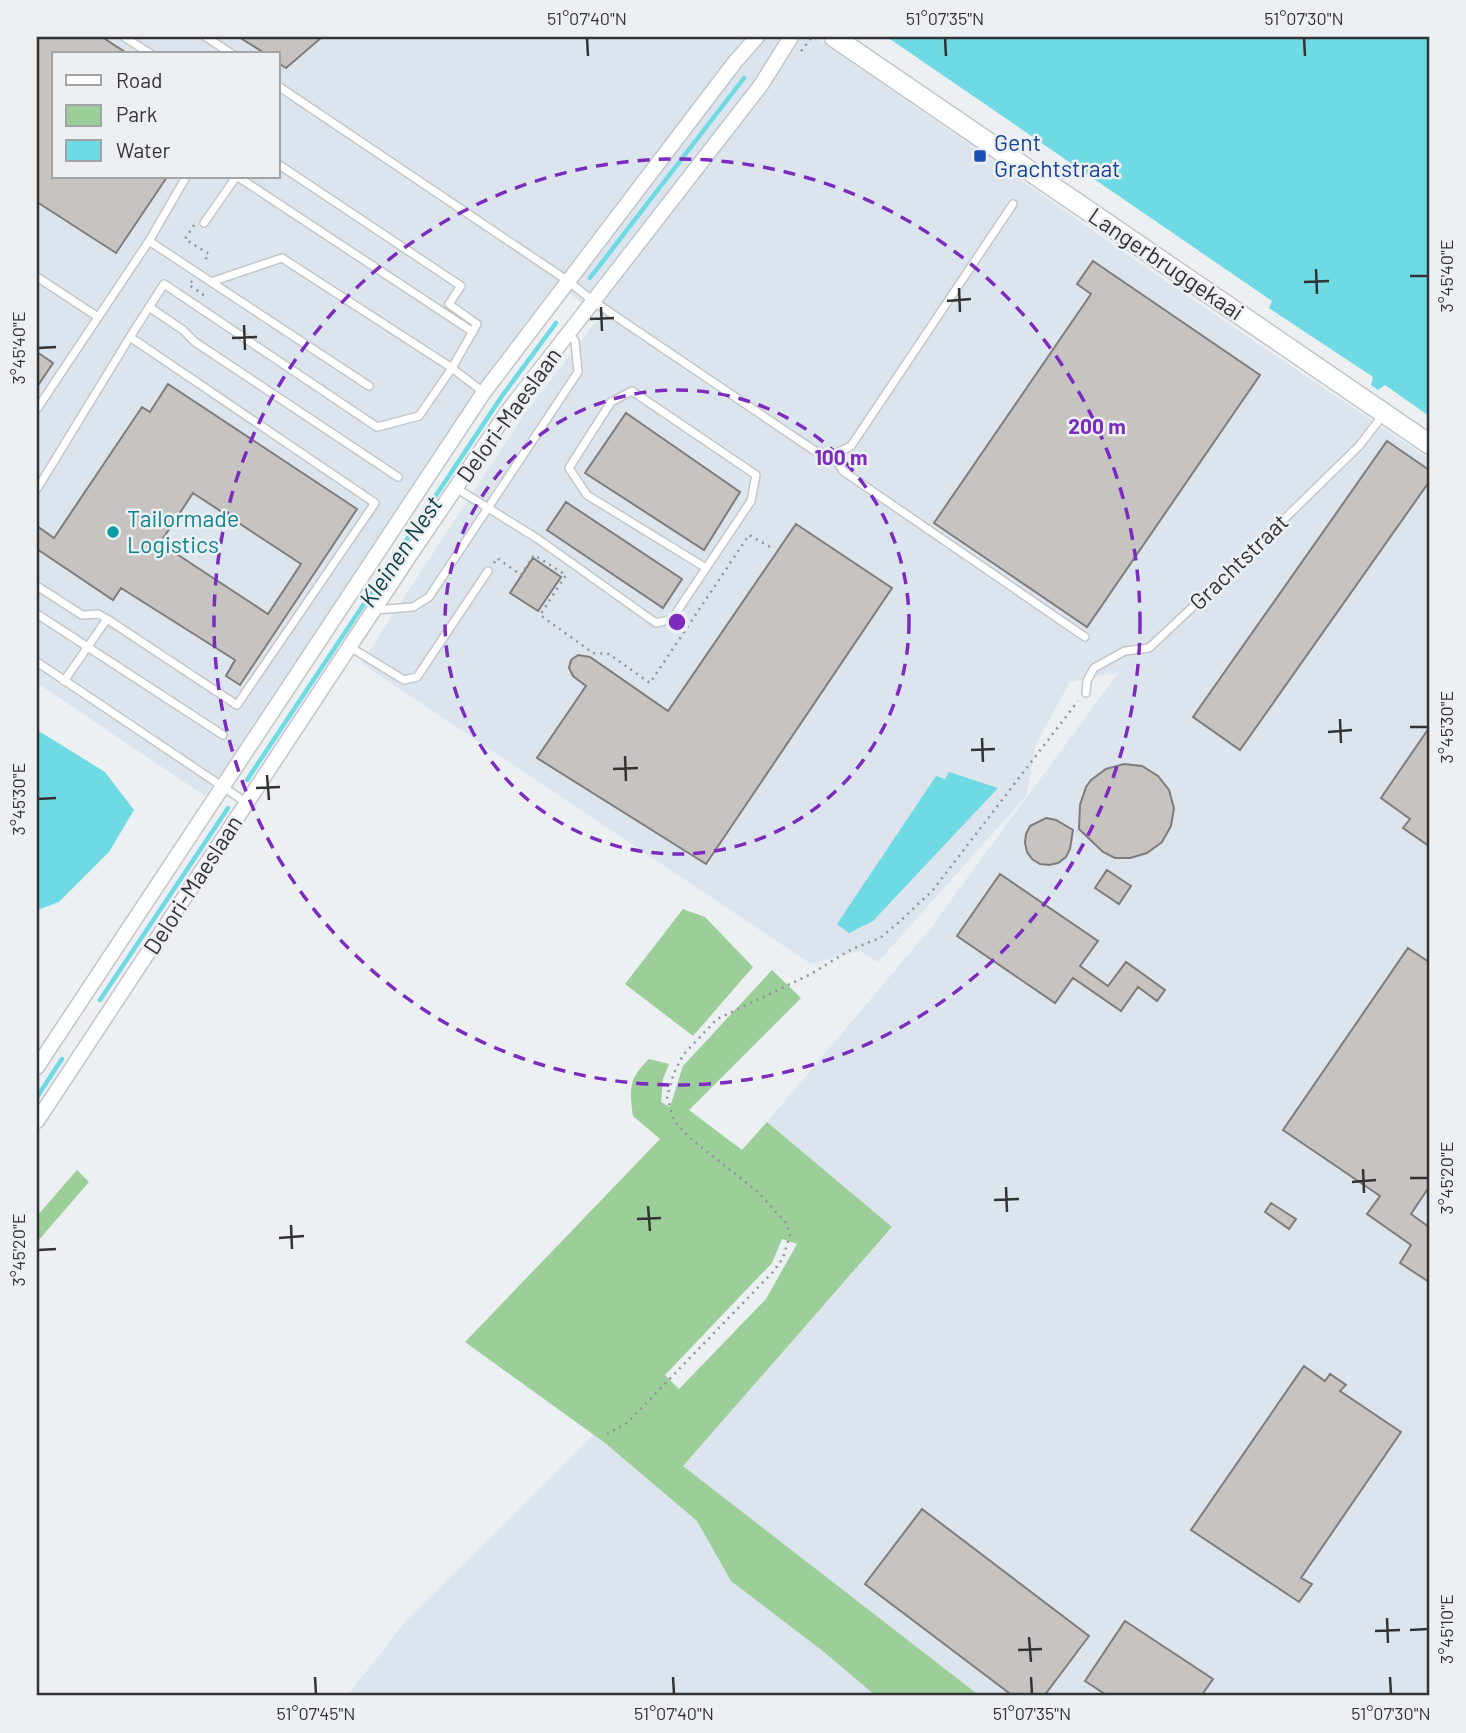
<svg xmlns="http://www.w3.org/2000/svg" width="1466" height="1733" font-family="Barlow,sans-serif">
<rect width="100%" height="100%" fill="#ecf0f3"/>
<path fill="#dce5ee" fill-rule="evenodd" d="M37,37H815L1177,289L1429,459V1696H980L682,1466L892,1228L767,1122L929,930L1119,672L1070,682L1036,744L1026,796L878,962L860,951L811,964L361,663L523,416L600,316L559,286L205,796L37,683ZM54,54H278V177H54Z
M594,1434L697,1521L731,1581L824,1652L876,1696H347L405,1622Z"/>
<path fill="#9cce99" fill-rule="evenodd" d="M683,909L705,917L753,967L693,1036L625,984Z
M772,970L801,998L689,1110L742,1150L767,1122L892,1227L683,1466L980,1696H876L824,1652L731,1581L697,1521L605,1443L465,1342L660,1139L633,1116C629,1089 629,1078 649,1059L669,1064L663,1079L661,1102L670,1107L683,1066ZM782,1239L797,1244L766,1299L679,1389L665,1375L772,1263Z
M77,1170L89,1182L37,1242V1216Z"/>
<path fill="#6fdae3" d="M887,37H1429V416L1385,385L1378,390L1371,385L1373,377L1269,308L1272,301Z
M37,730L105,772L134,810L109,852L59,902L37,910Z
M949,772L998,788L873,921L849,933L837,924L936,776L945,779Z"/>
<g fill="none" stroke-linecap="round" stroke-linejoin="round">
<path stroke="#6fdae3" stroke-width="4.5" d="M590,278L744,78
M247,780L502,396L556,323
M100,1000L228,808
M37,1097L62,1059"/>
</g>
<path fill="#c7c3c1" stroke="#7f7c79" stroke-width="2" fill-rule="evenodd" d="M37,37H102L128,54H54V177H167L116,253L37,202Z
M239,37H322L286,68L278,63V54H266Z
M1093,261L1260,375L1087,627L934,523L1091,294L1077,284Z
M37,352L53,363L37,387Z
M168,384L357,509L240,685L226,676L235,660L121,588L113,600L37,549V526L54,538L142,407L150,412ZM193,493L301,564L268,614L160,543Z
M626,413L740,492L704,550L585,473Z
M1387,441L1429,470V482L1240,750L1193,717Z
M566,502L682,579L663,608L547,530Z
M796,524L892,588L706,864L537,758L586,686L573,676L569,668L571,660L578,655L590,657L668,711Z
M533,558L561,577L538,611L510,593Z
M1429,728V846L1403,828L1410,819L1381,798Z
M1124,764L1142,766L1158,776L1169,790L1174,808L1171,826L1162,842L1147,853L1130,858H1115L1103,852L1079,829L1080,805L1086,787L1091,780L1106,769Z
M1046,818L1056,820L1073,830L1070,849L1066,857L1058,863L1049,865L1040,864L1032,859L1027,852L1025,843L1026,834L1030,826Z
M1107,870L1131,886L1119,904L1095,888Z
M1000,874L1098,941L1080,966L1108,986L1126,962L1165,990L1157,1001L1138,987L1121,1011L1073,978L1055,1003L957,936Z
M1408,948L1429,962V1187L1411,1214L1429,1227V1282L1400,1263L1411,1245L1367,1214L1380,1196L1283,1130Z
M1271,1203L1296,1219L1289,1229L1265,1212Z
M1304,1366L1325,1381L1330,1374L1346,1385L1340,1391L1401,1432L1301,1578L1312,1584L1299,1602L1191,1530Z
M922,1509L1089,1636L1044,1696H1013L865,1584Z
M1125,1621L1213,1679L1201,1696H1108L1085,1681Z"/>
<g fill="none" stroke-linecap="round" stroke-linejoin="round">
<defs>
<path id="lane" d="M124,37L151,54
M206,37L232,54
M278,86L568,281L593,301L815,451L833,455L843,471L1085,637
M238,177L473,332
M204,223L236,177
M149,241L186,177
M37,277L98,317
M211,282L282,258L452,368L483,392
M149,307L183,330L195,342L398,477
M37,409L149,241L369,386
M833,455L851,446L1013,204
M456,488L538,539L656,623L672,619L751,501L756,475L632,391L611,402L569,468L587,495L706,568
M37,489L130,337
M37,586L82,615L98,614L107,619
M375,610L413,607L429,597L578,372L575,341L568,333
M37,614L223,735
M350,647L404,680L417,677L488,571
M37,662L247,803
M64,681L107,619L237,705L375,503L130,337L164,284L377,427L419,416L452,368L477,324L449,304L461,286L278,164
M1086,693L1087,681L1094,668L1125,651L1149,648L1232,570L1359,446L1383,415"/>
<path id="street" d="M37,1067L484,392L735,62L757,37
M37,1121L410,555L508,411L761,85L791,37"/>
<path id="secondary" d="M834,37L1429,444"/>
</defs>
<use href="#lane" stroke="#c3c6c9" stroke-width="10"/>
<use href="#street" stroke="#c3c6c9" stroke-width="17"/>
<use href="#secondary" stroke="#c3c6c9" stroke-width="22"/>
<path stroke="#929496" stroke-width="2.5" stroke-dasharray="2 5" stroke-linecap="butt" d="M801,51L812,37
M194,225L185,239L209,254L203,263
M192,281L189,285L205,296L203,299
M494,563L497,558L521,575L534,555L566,575L540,615L593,653L609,654L650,683L749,535L772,548
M607,1434L627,1423L773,1272L783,1258L790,1235L786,1223L757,1191L691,1139L674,1121L667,1097L674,1073L683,1055L717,1019L809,975L852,949L880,938L897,924L933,890L1078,701"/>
<use href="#lane" stroke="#fff" stroke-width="7"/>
<use href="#street" stroke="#fff" stroke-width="14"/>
<use href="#secondary" stroke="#fff" stroke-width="19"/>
</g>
<path fill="none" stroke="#323334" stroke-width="2.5" d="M587,38L588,56M945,38L946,56M1304,38L1305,56M1316,269L1317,294M1410,276H1428M1304,282L1329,281M959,288L960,312M947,301L971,299M601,307L602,331M590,319L614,318M244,325L245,350M232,338L257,337M38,348L56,347M1340,719L1341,743M1410,727H1428M1328,732L1352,730M982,738L983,762M971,750L995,749M625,756L626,781M613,769L638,768M267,775L269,800M256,788L280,787M38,799L56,798M1363,1169L1364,1193M1410,1178H1428M1352,1182L1376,1180M1006,1187L1007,1212M994,1200L1019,1199M648,1206L650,1231M637,1219L661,1218M291,1225L292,1249M279,1238L304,1236M38,1250L56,1249M1387,1618L1388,1643M1410,1630L1428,1629M1375,1631L1400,1630M1029,1637L1031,1662M1018,1650L1042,1649M315,1677L316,1694M673,1677L674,1694M1031,1677L1032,1694M1390,1677L1391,1694"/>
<g fill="none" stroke="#7b2cbf" stroke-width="3.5" stroke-dasharray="12 9">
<circle cx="677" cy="622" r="232"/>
<circle cx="677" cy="622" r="463"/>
</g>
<rect fill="#1a4fb4" stroke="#ecf0f3" stroke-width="2.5" x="973" y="149" width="14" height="14" rx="3.5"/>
<circle fill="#0f9aa8" stroke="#ecf0f3" stroke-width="2.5" cx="113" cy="532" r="7"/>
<g text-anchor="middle" stroke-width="5" stroke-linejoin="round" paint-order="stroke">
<g font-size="23" fill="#164399" stroke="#ecf0f3" text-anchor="start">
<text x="994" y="151">Gent<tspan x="994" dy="26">Grachtstraat</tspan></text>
</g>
<g font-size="23" fill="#323334" stroke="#ecf0f3">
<text transform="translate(1166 264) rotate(34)" y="8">Langerbruggekaai</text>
<text transform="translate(509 415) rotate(-54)" y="8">Delori-Maeslaan</text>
<text transform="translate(1239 562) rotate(-44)" y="8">Grachtstraat</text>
<text transform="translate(193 885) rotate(-57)" y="8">Delori-Maeslaan</text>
</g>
<g font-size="23" fill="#0d838f" stroke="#ecf0f3" text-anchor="start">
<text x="127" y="527">Tailormade<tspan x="127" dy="26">Logistics</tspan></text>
</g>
<g font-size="24" font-style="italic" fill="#0c3f43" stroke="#ecf0f3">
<text transform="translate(401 552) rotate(-56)" y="8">Kleinen Nest</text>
</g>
</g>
<circle cx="677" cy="622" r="10" fill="#7b2cbf" stroke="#ecf0f3" stroke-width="3.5"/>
<g font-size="21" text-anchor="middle" font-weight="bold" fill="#7b2cbf" stroke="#ecf0f3" stroke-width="5" stroke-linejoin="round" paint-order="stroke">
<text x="1097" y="434">200 m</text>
<text x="841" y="465">100 m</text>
</g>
<rect width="1466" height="1733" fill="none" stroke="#ecf0f3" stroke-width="77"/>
<rect x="52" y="52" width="228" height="126" fill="#ecf0f3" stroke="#a2a4a7" stroke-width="2"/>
<rect x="66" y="75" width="35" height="10" fill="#ffffff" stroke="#a2a4a7" stroke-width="2"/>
<text x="116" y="88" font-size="21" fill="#323334">Road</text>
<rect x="66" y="105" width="35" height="21" fill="#9cce99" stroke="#a2a4a7" stroke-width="2"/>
<text x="116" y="122" font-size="21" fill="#323334">Park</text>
<rect x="66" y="140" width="35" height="21" fill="#6fdae3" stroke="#a2a4a7" stroke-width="2"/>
<text x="116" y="158" font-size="21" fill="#323334">Water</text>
<rect x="38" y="38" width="1390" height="1656" fill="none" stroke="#323334" stroke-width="2.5"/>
<g font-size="18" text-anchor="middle" fill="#323334">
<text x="587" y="25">51°07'40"N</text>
<text x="945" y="25">51°07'35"N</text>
<text x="1304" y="25">51°07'30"N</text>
<text transform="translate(1447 276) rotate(-90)" y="6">3°45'40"E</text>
<text transform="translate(19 348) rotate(-90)" y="6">3°45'40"E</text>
<text transform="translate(1447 727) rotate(-90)" y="6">3°45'30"E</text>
<text transform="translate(19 799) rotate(-90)" y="6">3°45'30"E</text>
<text transform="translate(1447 1178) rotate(-90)" y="6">3°45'20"E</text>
<text transform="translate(19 1250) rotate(-90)" y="6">3°45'20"E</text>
<text transform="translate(1447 1629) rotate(-90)" y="6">3°45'10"E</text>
<text x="316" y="1720">51°07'45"N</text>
<text x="674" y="1720">51°07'40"N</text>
<text x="1032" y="1720">51°07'35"N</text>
<text x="1391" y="1720">51°07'30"N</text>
</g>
</svg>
